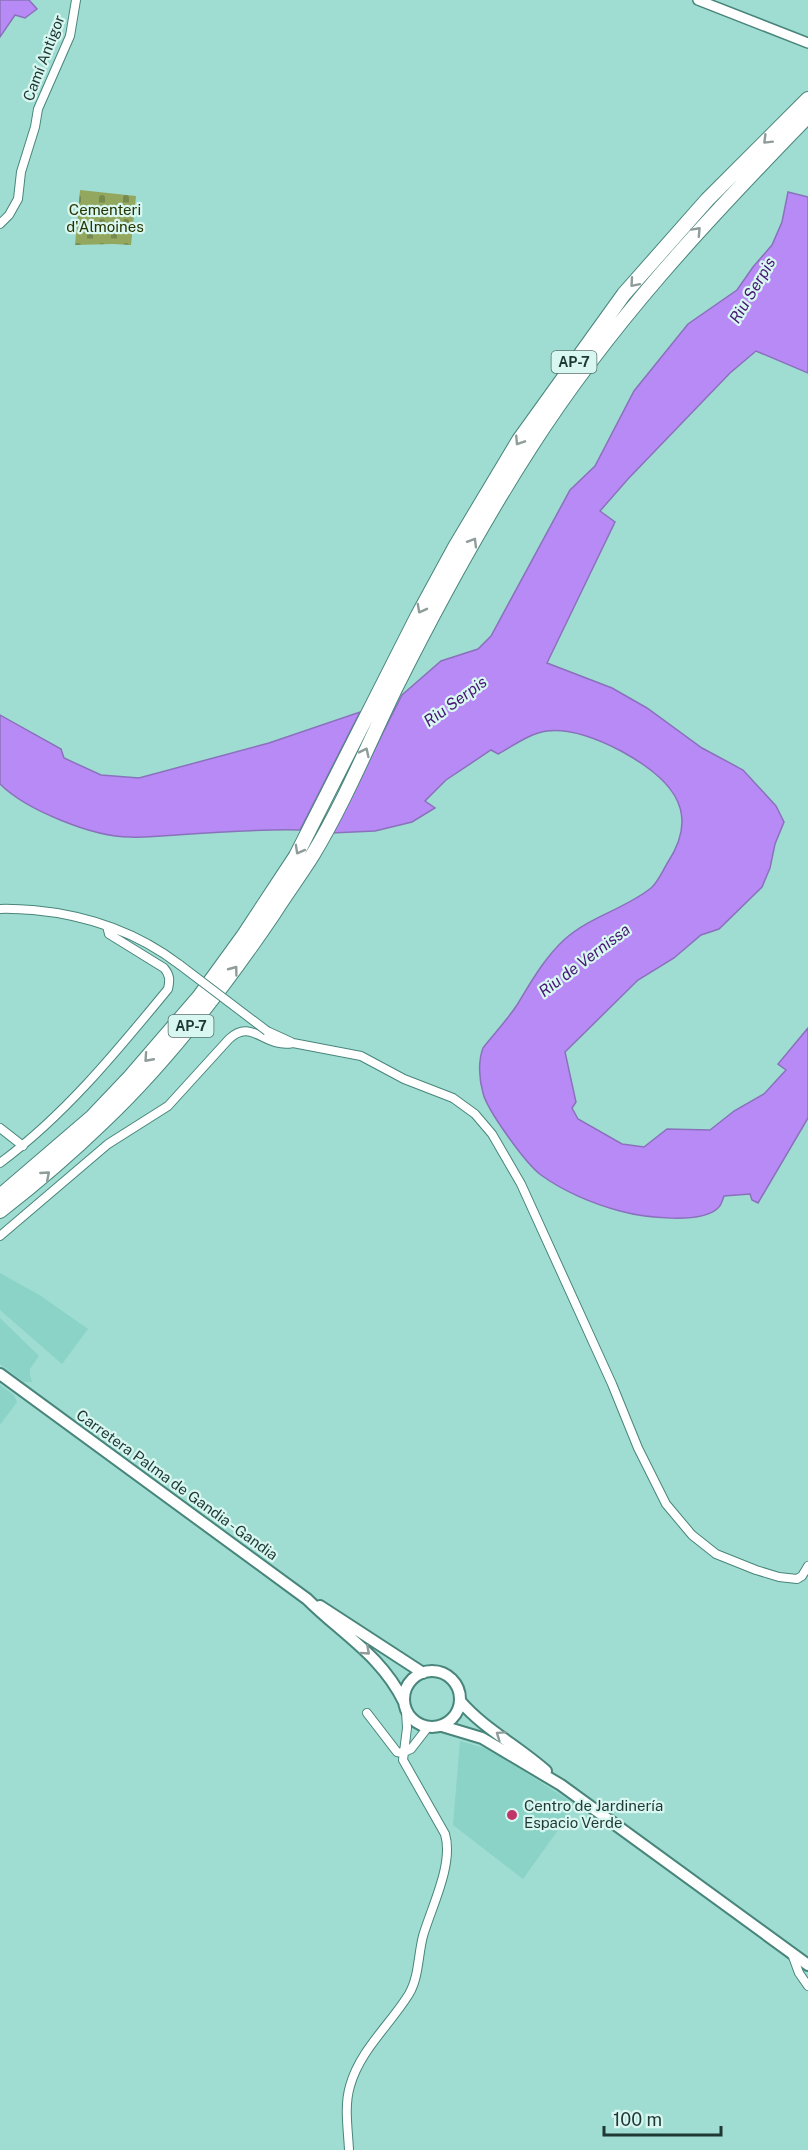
<svg xmlns="http://www.w3.org/2000/svg" width="808" height="2150" font-family="'Public Sans',sans-serif">
<defs>
<pattern id="cemetery-stones" width="16" height="16" patternUnits="userSpaceOnUse" patternTransform="scale(1.5)"><rect width="16" height="16" fill="#93a85e"/><path d="M2 7V4a2 2 0 0 1 4 0v3zM10 15v-3a2 2 0 0 1 4 0v3z" fill="#778a4e"/></pattern>
</defs>
<rect width="100%" height="100%" fill="#9fddd2"/>
<path fill="#8ad3c6" d="M0,1273L41,1296L88,1329L62,1364L0,1310Z
M0,1318L39,1356L30,1369V1375L32,1382H24L0,1364Z
M0,1385L14,1395L17,1402L0,1425Z
M460,1741L484,1748L506,1760L576,1805L523,1879L453,1825Z"/>
<path fill="url(#cemetery-stones)" d="M80,190L136,196L131,245L113,244L75,245Z"/>
<path fill="#b88af6" stroke="#8a71bc" stroke-width="1.5" d="M0,0H29L37,9L25,18L15,15L0,37Z
M788,192L808,197V373L756,351L730,373L628,479L600,511L615,522L547,663L612,688L647,708L702,748L743,770L776,806L784,822L775,844L770,868L762,887L719,929L701,935L674,958L638,980L565,1052L576,1102L572,1108L578,1119L622,1144L644,1147L667,1129L710,1130L734,1111L764,1094L786,1070L778,1064L808,1028V1118L758,1203L752,1200L750,1194L724,1196C723,1199 721,1206 718,1208C701,1225 642,1217 620,1211C593,1204 563,1191 541,1175C526,1164 487,1110 483,1093C479,1079 478,1061 483,1048C494,1034 507,1020 517,1005C531,982 545,957 565,939C591,916 625,909 651,888C658,882 663,870 668,862C703,809 667,776 621,751C600,740 572,728 547,731C530,733 513,746 498,754L491,750L446,780L425,801L435,808L412,822L375,831L332,833L402,695L441,661L478,649L491,636L570,490L595,466L634,391L688,324L737,290L753,267L772,245L782,222Z
M360,712L300,830C259,829 217,832 176,835C161,836 145,838 130,837C93,837 26,810 0,784V715L61,749L64,758L101,775L139,778L269,743Z"/>
<g fill="none" stroke-linecap="round" stroke-linejoin="round">
<defs>
<path id="minor" d="M0,224L9,215L18,199L21,172L35,127L38,109L70,36L76,0
M0,909C11,908 22,910 33,910C87,915 137,932 180,965
M267,1031L291,1042
M0,1128L23,1146
M0,1163C65,1115 117,1051 168,989C170,980 170,975 164,968L109,934L107,926
M0,1236L108,1144L168,1106L229,1039C252,1017 264,1049 293,1043L361,1056L404,1079L453,1098L475,1114L492,1134L521,1184L612,1384L638,1448L666,1504L692,1535L716,1554L756,1570L779,1577L797,1579L802,1576L808,1566
M367,1713L397,1752L402,1753
M402,1753L411,1749L428,1727
M792,1954L799,1973L808,1986
M349,2150C348,2129 344,2106 350,2086C360,2050 390,2025 409,1994C419,1977 418,1955 423,1936C431,1908 454,1864 445,1834L403,1760L407,1728L406,1711"/>
<path id="tertiary" d="M698,0L808,43"/>
<path id="secondary" d="M0,1374L307,1599C342,1634 381,1655 404,1702
M320,1606L423,1673
M404 1699a28 28 0 1 1 56 0a28 28 0 1 1-56 0Z
M460,1701C484,1729 518,1746 546,1771
M442,1726L482,1738L561,1785L808,1965"/>
<path id="motorway" d="M0,1196L92,1117L130,1077L199,997L244,935L296,856L418,615L455,547L519,440L624,294L707,200L808,99
M0,1211C36,1183 71,1153 104,1121C169,1059 224,987 274,913C286,894 300,875 312,856C343,805 369,743 395,689C436,607 480,526 530,448C610,323 705,222 808,116"/>
</defs>
<use href="#minor" stroke="#48857b" stroke-width="10"/>
<use href="#tertiary" stroke="#48857b" stroke-width="12"/>
<use href="#secondary" stroke="#48857b" stroke-width="14"/>
<use href="#motorway" stroke="#48857b" stroke-width="16"/>
<use href="#minor" stroke="#fff" stroke-width="8"/>
<use href="#tertiary" stroke="#fff" stroke-width="9"/>
<use href="#secondary" stroke="#fff" stroke-width="10"/>
<use href="#motorway" stroke="#fff" stroke-width="14"/>
<defs>
<path id="minor-bridge" d="M180,965L267,1031"/>
</defs>
<use href="#minor-bridge" stroke="#48857b" stroke-width="10" stroke-linecap="butt"/>
<use href="#minor-bridge" stroke="#fff" stroke-width="8"/>
</g>
<defs><path id="oneway-chevron" d="M-2-3.5L2.5 0L-2 3.5" fill="none" stroke-width="1.6" stroke-linecap="round" stroke-linejoin="round" transform="scale(1.5)"/></defs>
<g stroke="#8e9c9a">
<use href="#oneway-chevron" transform="translate(767 140) rotate(135)"/>
<use href="#oneway-chevron" transform="translate(697 231) rotate(-47)"/>
<use href="#oneway-chevron" transform="translate(634 283) rotate(131)"/>
<use href="#oneway-chevron" transform="translate(519 441) rotate(123)"/>
<use href="#oneway-chevron" transform="translate(473 542) rotate(-59)"/>
<use href="#oneway-chevron" transform="translate(421 609) rotate(118)"/>
<use href="#oneway-chevron" transform="translate(365 752) rotate(-64)"/>
<use href="#oneway-chevron" transform="translate(299 850) rotate(119)"/>
<use href="#oneway-chevron" transform="translate(234 970) rotate(-53)"/>
<use href="#oneway-chevron" transform="translate(148 1058) rotate(132)"/>
<use href="#oneway-chevron" transform="translate(46 1175) rotate(-41)"/>
<use href="#oneway-chevron" transform="translate(366 1651) rotate(42)"/>
<use href="#oneway-chevron" transform="translate(500 1735) rotate(-145)"/>
</g>
<circle fill="#c1356a" stroke="#d9f7f1" stroke-width="2" cx="512" cy="1815" r="6"/>
<g text-anchor="middle" stroke-width="4.5" stroke-linejoin="round" paint-order="stroke">
<g fill="#d9f7f1" stroke="#56716d" stroke-width="1.5">
<rect x="551.5" y="351" width="45" height="22" rx="4.5"/>
<rect x="168.5" y="1015" width="45" height="22" rx="4.5"/>
</g>
<g font-size="14" font-weight="bold" fill="#1e3834">
<text x="574" y="367">AP-7</text>
<text x="191" y="1031">AP-7</text>
</g>
<g font-size="15" fill="#1e3834" stroke="#d9f7f1">
<text transform="translate(44 58) rotate(-69)" y="5">Camí Antigor</text>
<text transform="translate(177 1485) rotate(36)" y="5">Carretera Palma de Gandia - Gandia</text>
</g>
<g font-size="15" fill="#283400" stroke="#d9f7f1">
<text x="105" y="215">Cementeri<tspan x="105" dy="17">d'Almoines</tspan></text>
</g>
<g font-size="15" fill="#1e3834" stroke="#d9f7f1" text-anchor="start">
<text x="524" y="1811">Centro de Jardinería<tspan x="524" dy="17">Espacio Verde</tspan></text>
</g>
<g font-size="16" font-style="italic" fill="#471675" stroke="#d9f7f1">
<text transform="translate(752 290) rotate(-59)" y="6">Riu Serpis</text>
<text transform="translate(455 701) rotate(-36)" y="6">Riu Serpis</text>
<text transform="translate(584 960) rotate(-37)" y="6">Riu de Vernissa</text>
</g>
</g>
<path d="M604 2126v9h117v-9" fill="none" stroke="#1e3834" stroke-width="3"/>
<text x="613" y="2126" font-size="18" fill="#1e3834" stroke="#d9f7f1" stroke-width="4.5" paint-order="stroke">100 m</text>
</svg>
